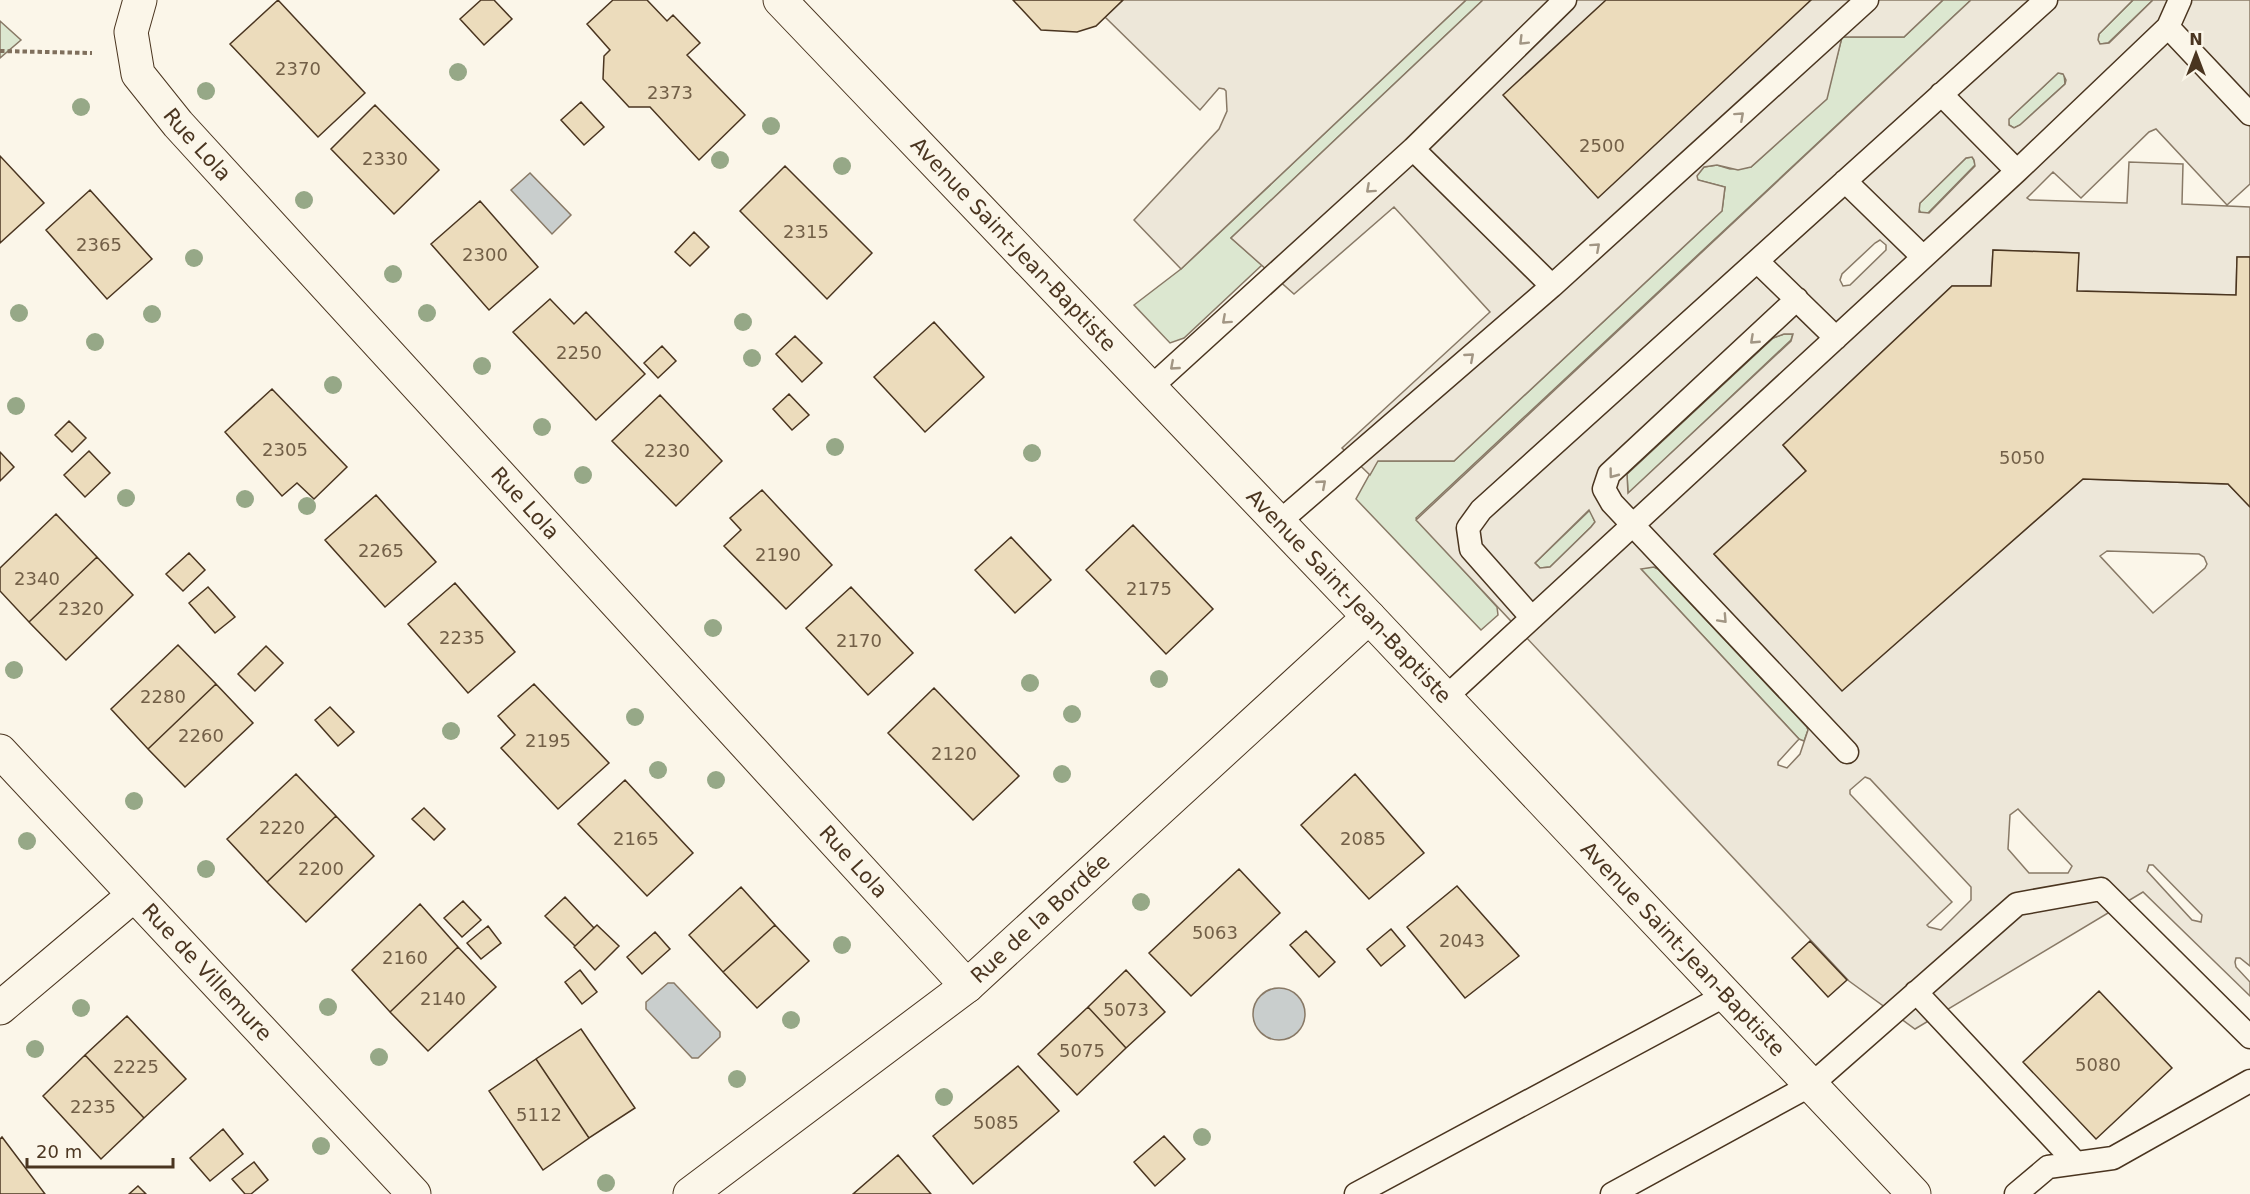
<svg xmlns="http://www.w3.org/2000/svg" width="2250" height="1194" font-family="'DejaVu Sans',sans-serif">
<rect width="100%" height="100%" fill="#fbf6e9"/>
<path fill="#dce7d0" stroke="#887966" stroke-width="1.5" d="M1466,0H1483L1231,238L1262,265L1184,338L1170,343L1134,305L1181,269Z
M1943,0H1971L1416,518L1497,607L1498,615L1481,630L1356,499L1377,461H1454L1722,211L1725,187L1698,180L1696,176L1704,167L1717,165L1730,169L1751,167L1826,99L1842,37H1904Z
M2133,0H2153L2108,43L2100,44L2098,40L2099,34Z
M0,21L21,40L0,58Z
M2058,73L2064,74L2065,84L2020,125L2014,128L2009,125L2008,120L2013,115Z
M1972,157L1974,160L1975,165L1928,213L1921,214L1918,206L1920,203L1966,158Z
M1784,334H1793L1791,340L1628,494L1627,474L1773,338Z
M1590,510L1595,522L1591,527L1550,567L1540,568L1535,563Z
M1654,567L1658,569L1807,727L1808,730L1804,741L1799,739L1640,568Z"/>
<path fill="#ede7d9" stroke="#887966" stroke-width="1.5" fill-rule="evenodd" d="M1123,0H1466L1181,269L1134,220L1219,129L1227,111L1226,91L1224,89L1219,88L1200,110L1105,17Z
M1483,0H1943L1904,37H1842L1827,99L1751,167L1738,170L1717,165L1704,167L1697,176L1698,180L1725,187L1722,211L1454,461H1378L1370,475L1342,448L1490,312L1394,207L1294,294L1231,238Z
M1971,0H2133L2099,34L2098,40L2100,44L2109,43L2153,0H2250V184L2227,205L2156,129L2149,132L2081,198L2053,172L2027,198L2030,200L2127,203L2129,162L2183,164L2182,204L2250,207V257H2237L2236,295L2077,291L2078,253L1993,250L1991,286H1952L1783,445L1806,471L1714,554L1842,690L2083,479L2228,484L2250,507V966L2240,958H2236L2235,962L2236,967L2250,982V996L2143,892L1915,1029L1849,981L1416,520ZM2058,73L2063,74L2066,80L2065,84L2020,125L2014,128L2009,125V119ZM1972,157L1974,160L1975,166L1929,213L1919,212L1920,203L1966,158ZM1880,240L1886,245V250L1850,285L1843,286L1840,280L1842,274L1875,243ZM1784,334H1793L1791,341L1628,493L1627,474L1773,338ZM1589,510L1595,522L1591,527L1550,567L1540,568L1535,563ZM2107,551L2199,554L2204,557L2207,564L2205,568L2153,613L2100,556ZM1654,567L1658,569L1807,727L1808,730L1800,754L1787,768L1778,765V762L1799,739L1641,569ZM1865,777L1870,779L1971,887V900L1941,930L1929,927L1927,925L1952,902L1850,794V790ZM2018,809L2072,866L2068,873H2029L2008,849L2010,815ZM2149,865H2153L2202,915L2201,922L2192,920L2147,871Z"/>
<path fill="#c9cecd" stroke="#887966" stroke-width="1.5" d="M530,173L571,215L552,234L511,190Z
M668,983H674L720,1032V1037L698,1058H692L646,1009V1002Z
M1253 1014a26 26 0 1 1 52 0a26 26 0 1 1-52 0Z"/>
<path fill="#ecdcbc" stroke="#4a3520" stroke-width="1.5" d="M278,0L365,93L318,137L230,44Z
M481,0H494L512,19L484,45L460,19Z
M613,0H647L667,21L673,15L700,43L687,55L745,115L699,160L650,107H629L603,79L604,56L610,50L587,24Z
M1013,0H1123L1096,26L1077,32L1041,30Z
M1606,0H1811L1598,198L1503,95Z
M581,102L604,127L584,145L561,120Z
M375,105L439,170L394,214L331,149Z
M0,156L44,203L0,243Z
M785,166L872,253L827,299L740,211Z
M90,190L152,259L107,299L46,230Z
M480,201L538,267L489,310L431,244Z
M694,232L709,247L690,266L675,252Z
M1993,250L2079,253L2077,291L2236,295L2237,257H2250V507L2228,484L2083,479L1842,691L1714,554L1806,471L1783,445L1952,286H1991Z
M550,299L574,324L586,312L645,374L596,420L513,332Z
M934,322L984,377L925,432L874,377Z
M795,336L822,363L802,382L776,354Z
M662,346L676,361L658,378L644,363Z
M272,389L347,467L314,499L297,483L282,496L225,432Z
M789,394L809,415L792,430L773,409Z
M660,395L722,461L676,506L612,441Z
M69,421L86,438L72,452L55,435Z
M89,451L110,473L85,497L64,475Z
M0,452L14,467L0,481Z
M762,490L832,565L786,609L724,546L741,530L730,518Z
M376,495L436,562L385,607L325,540Z
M56,514L97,557L29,622L0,591V568Z
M1133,525L1213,609L1166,654L1086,570Z
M1011,537L1051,580L1015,613L975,570Z
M189,553L205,570L183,591L166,574Z
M97,557L133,595L66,660L29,622Z
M455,583L515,652L468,693L408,624Z
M208,587L235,617L215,633L189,603Z
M851,587L913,653L868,695L806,628Z
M178,645L216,684L148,749L111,709Z
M266,646L283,663L255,691L238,674Z
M216,684L253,723L185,787L148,749Z
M534,684L609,763L558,809L501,748L515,735L498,716Z
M934,688L1019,776L973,820L888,733Z
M330,707L354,732L338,746L315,720Z
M296,774L336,816L267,882L227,839Z
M1355,774L1424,853L1369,899L1301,825Z
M625,780L693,853L647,896L578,824Z
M424,808L445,829L434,840L412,819Z
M336,816L374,856L306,922L267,882Z
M1239,869L1280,913L1191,996L1149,953Z
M1457,886L1519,956L1465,998L1407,927Z
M741,887L775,925L723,972L689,935Z
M565,897L594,928L575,946L545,916Z
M463,901L481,920L462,937L444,918Z
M420,904L458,947L390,1012L352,970Z
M597,925L619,946L595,970L574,947Z
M775,925L809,961L757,1008L723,972Z
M488,926L501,943L481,959L467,943Z
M1391,929L1405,946L1381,966L1367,949Z
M1306,931L1335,962L1319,977L1290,945Z
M655,932L670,949L642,974L627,957Z
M1810,941L1847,980L1828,997L1792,958Z
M458,947L496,987L428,1051L390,1012Z
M580,970L597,992L582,1004L565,982Z
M1126,970L1165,1012L1126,1048L1088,1007Z
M2099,991L2172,1068L2096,1139L2023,1062Z
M1088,1007L1126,1048L1077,1095L1038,1054Z
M127,1016L186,1079L144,1118L85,1055Z
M581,1029L635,1108L589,1138L536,1059Z
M85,1055L144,1118L101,1159L43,1096Z
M536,1059L589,1138L543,1170L489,1091Z
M1018,1066L1059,1111L973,1184L933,1136Z
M223,1129L243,1154L210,1181L190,1158Z
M1164,1136L1185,1159L1155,1186L1134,1162Z
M2,1137L45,1194H0V1139Z
M898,1155L931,1194H853Z
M254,1162L268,1180L251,1194H245L232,1179Z
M138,1186L146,1194H129Z"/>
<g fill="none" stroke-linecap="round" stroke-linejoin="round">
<defs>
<path id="service" d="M2168,27L2180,0
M1941,94L2017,171
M1413,149L1552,286
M1845,181L1923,257
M1757,261L1836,338
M1797,299L1609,474L1604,489L1612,503L1847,752
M1149,389L1413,149L1565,0
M1278,523L1552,286L1867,0
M1532,618L1471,549L1468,528L1481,510L2046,0
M1445,698L2017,171L2168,27L2250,114
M1916,992L2076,1163
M1356,1194L1726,995
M1612,1194L1811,1085L2017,904L2101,889L2250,1037
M2016,1194L2048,1167L2113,1158L2250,1081"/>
<g id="minor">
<path id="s1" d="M140,0L131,32L138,74L178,124L967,986"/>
<path id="s2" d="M0,751L414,1194"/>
<path d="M0,1008L134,895"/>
<path id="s3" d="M690,1194L967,986L1369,617"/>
</g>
<g id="tertiary">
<path id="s4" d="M780,0L1369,617L1914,1194"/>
</g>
</defs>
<use href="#service" stroke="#4a3520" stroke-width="25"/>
<use href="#minor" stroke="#4a3520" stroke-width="35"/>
<use href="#tertiary" stroke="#4a3520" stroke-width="35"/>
<path stroke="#7f6f5c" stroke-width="4" stroke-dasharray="4.5 3" stroke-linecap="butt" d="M0,51L92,53"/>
<use href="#service" stroke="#fbf6e9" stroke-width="22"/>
<use href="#minor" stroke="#fbf6e9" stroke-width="33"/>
<use href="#tertiary" stroke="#fbf6e9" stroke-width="33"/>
</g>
<g fill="#96a887">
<circle cx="458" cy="72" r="9"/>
<circle cx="206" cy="91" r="9"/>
<circle cx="81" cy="107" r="9"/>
<circle cx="771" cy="126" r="9"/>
<circle cx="720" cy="160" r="9"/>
<circle cx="842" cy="166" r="9"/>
<circle cx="304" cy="200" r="9"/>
<circle cx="194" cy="258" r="9"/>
<circle cx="393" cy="274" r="9"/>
<circle cx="19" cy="313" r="9"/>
<circle cx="427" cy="313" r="9"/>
<circle cx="152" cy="314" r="9"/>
<circle cx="743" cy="322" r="9"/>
<circle cx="95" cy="342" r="9"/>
<circle cx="752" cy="358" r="9"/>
<circle cx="482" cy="366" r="9"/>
<circle cx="333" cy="385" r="9"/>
<circle cx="16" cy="406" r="9"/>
<circle cx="542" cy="427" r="9"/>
<circle cx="835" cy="447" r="9"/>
<circle cx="1032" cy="453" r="9"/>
<circle cx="583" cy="475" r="9"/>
<circle cx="126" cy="498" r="9"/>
<circle cx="245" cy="499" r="9"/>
<circle cx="307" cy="506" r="9"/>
<circle cx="713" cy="628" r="9"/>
<circle cx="14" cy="670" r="9"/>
<circle cx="1159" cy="679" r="9"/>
<circle cx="1030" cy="683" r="9"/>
<circle cx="1072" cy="714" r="9"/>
<circle cx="635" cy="717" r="9"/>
<circle cx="451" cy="731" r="9"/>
<circle cx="658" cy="770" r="9"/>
<circle cx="1062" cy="774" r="9"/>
<circle cx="716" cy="780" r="9"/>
<circle cx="134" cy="801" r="9"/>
<circle cx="27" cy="841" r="9"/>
<circle cx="206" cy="869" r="9"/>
<circle cx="1141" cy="902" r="9"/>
<circle cx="842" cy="945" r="9"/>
<circle cx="328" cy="1007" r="9"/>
<circle cx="81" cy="1008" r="9"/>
<circle cx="791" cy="1020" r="9"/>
<circle cx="35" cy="1049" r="9"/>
<circle cx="379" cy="1057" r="9"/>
<circle cx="737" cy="1079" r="9"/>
<circle cx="944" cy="1097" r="9"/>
<circle cx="1202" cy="1137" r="9"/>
<circle cx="321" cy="1146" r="9"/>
<circle cx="606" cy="1183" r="9"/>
</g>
<defs><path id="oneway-chevron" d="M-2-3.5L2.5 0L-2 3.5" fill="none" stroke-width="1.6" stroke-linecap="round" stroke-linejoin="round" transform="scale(1.5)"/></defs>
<g stroke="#a29684">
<use href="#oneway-chevron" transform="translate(1523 41) rotate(135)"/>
<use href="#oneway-chevron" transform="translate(1740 116) rotate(-42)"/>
<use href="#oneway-chevron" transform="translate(1370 189) rotate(138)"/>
<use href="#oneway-chevron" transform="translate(1596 247) rotate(-42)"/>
<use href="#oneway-chevron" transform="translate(1226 320) rotate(138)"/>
<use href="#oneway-chevron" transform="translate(1754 340) rotate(137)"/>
<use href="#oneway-chevron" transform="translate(1470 357) rotate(-41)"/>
<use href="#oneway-chevron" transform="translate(1174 366) rotate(139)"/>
<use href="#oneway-chevron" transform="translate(1613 474) rotate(127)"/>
<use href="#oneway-chevron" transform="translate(1322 484) rotate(-41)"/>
<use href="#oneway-chevron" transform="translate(1723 619) rotate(47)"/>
</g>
<g text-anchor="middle" stroke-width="4.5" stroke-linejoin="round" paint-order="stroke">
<g font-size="18" fill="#725f47">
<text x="298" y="75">2370</text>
<text x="670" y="99">2373</text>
<text x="1602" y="152">2500</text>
<text x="385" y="165">2330</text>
<text x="806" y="238">2315</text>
<text x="99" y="251">2365</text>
<text x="485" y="261">2300</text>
<text x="579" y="359">2250</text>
<text x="285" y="456">2305</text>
<text x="667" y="457">2230</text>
<text x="2022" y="464">5050</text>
<text x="381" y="557">2265</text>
<text x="778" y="561">2190</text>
<text x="37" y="585">2340</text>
<text x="1149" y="595">2175</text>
<text x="81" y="615">2320</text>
<text x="462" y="644">2235</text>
<text x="859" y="647">2170</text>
<text x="163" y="703">2280</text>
<text x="201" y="742">2260</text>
<text x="548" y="747">2195</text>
<text x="954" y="760">2120</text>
<text x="282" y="834">2220</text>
<text x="636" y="845">2165</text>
<text x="1363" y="845">2085</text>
<text x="321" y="875">2200</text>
<text x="1215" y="939">5063</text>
<text x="1462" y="947">2043</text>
<text x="405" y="964">2160</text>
<text x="443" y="1005">2140</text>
<text x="1126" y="1016">5073</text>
<text x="1082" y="1057">5075</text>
<text x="2098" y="1071">5080</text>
<text x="136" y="1073">2225</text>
<text x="93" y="1113">2235</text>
<text x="539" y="1121">5112</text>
<text x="996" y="1129">5085</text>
</g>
<g font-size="21" fill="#4a3520" stroke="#fbf6e9">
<text dy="7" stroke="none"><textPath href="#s1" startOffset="168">Rue Lola</textPath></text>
<text dy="7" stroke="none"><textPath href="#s4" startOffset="338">Avenue Saint-Jean-Baptiste</textPath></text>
<text dy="7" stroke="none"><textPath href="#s1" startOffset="654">Rue Lola</textPath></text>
<text dy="7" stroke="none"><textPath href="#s4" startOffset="824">Avenue Saint-Jean-Baptiste</textPath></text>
<text dy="7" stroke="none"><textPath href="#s1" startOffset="1140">Rue Lola</textPath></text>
<text dy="7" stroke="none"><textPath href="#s3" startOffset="446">Rue de la Bordée</textPath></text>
<text dy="7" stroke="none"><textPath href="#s4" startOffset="1310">Avenue Saint-Jean-Baptiste</textPath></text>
<text dy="7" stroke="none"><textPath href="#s2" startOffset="303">Rue de Villemure</textPath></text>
</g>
</g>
<g transform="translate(2196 54)" stroke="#fbf6e9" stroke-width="4.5" paint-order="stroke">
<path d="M0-4.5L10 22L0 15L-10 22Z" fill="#4a3520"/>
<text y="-9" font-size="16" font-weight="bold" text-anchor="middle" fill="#4a3520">N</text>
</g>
<path d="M27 1158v9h146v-9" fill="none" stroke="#4a3520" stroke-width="3"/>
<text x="36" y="1158" font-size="18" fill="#4a3520" stroke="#fbf6e9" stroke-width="4.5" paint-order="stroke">20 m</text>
</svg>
